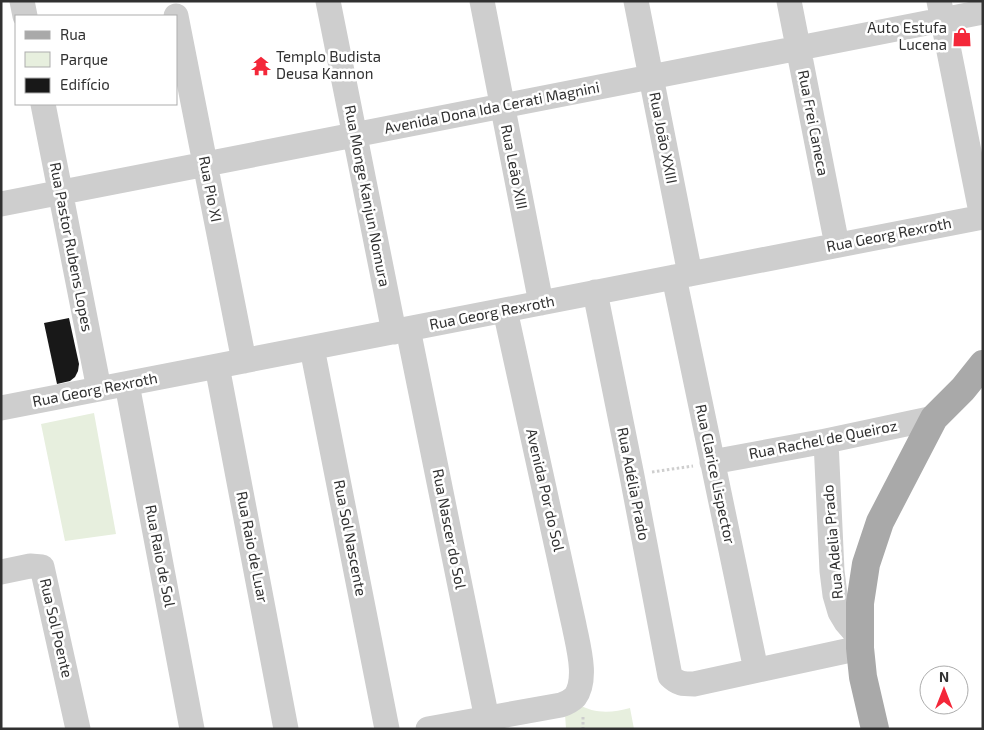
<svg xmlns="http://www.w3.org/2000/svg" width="984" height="730" font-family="'Exo 2',sans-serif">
<rect width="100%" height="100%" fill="#fff"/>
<path fill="#e7efde" d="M94,413L116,534L65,541L41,424Z
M578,704C594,714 612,713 630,708L634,729H566L565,714Z"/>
<path fill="#181818" d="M69,318L79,364L78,371L75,377L70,381L57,384L44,323Z"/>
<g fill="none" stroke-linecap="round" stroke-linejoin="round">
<path stroke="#cecece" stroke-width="3" stroke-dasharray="2.5 2.5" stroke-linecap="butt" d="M652,472L693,466
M583,717V729"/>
<path stroke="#cecece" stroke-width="25" d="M22,1L25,16
M328,1L394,332
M482,1L541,303
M636,1L690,274
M789,1L837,245
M939,1L982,217
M176,16L244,361
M43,104L99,389
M1,204L983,12
M674,277L756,670
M595,292L632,476L670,676C678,684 683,684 694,684L860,648
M408,329L489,729
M312,348L387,729
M217,366L286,729
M127,384L192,729
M1,408L983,217
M826,441L832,571L835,595L840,612L846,622L859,637
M712,462L826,441L934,418
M1,572L30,566L42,567L78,729
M428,729L561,705C567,703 571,701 575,697C588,679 578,646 574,625L505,310"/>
<path stroke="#a9a9a9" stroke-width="28" d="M875,729L863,677L860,648V603L866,564L880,522L934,418L963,389L983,364"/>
</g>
<defs>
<symbol id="shop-bare" viewBox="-9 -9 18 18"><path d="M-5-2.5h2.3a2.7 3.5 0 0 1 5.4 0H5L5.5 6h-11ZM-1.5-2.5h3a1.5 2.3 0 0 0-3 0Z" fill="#f42739" stroke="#fff" stroke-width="2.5" paint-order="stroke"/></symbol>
<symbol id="temple-bare" viewBox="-9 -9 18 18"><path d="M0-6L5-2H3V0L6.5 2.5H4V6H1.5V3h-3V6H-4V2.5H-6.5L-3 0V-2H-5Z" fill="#f42739" stroke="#fff" stroke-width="2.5" paint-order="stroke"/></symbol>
</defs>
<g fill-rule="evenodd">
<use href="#shop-bare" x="948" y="23" width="28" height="28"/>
<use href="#temple-bare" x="247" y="52" width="28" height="28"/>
</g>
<g text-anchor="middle" stroke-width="5" stroke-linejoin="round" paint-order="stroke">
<g font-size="15" fill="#313131" stroke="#fff" text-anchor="end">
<text x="947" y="33">Auto Estufa<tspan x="947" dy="17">Lucena</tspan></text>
<text x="276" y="62" text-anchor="start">Templo Budista<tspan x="276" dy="17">Deusa Kannon</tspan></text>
</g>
<g font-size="15" fill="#313131" stroke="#fff">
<text transform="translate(492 108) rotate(-11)" y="5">Avenida Dona Ida Cerati Magnini</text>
<text transform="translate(813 123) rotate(79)" y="5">Rua Frei Caneca</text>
<text transform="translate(663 138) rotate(79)" y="5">Rua João XXIII</text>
<text transform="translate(514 167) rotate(79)" y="5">Rua Leão XIII</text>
<text transform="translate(210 189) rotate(79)" y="5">Rua Pio XI</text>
<text transform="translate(367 196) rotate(79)" y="5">Rua Monge Kanjun Nomura</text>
<text transform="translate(889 235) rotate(-11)" y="5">Rua Georg Rexroth</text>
<text transform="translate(71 247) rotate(79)" y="5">Rua Pastor Rubens Lopes</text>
<text transform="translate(492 313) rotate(-11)" y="5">Rua Georg Rexroth</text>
<text transform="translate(95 390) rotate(-11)" y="5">Rua Georg Rexroth</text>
<text transform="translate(823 440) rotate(-11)" y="5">Rua Rachel de Queiroz</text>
<text transform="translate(715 474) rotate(78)" y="5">Rua Clarice Lispector</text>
<text transform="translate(633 484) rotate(79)" y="5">Rua Adélia Prado</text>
<text transform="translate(545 490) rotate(77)" y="5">Avenida Por do Sol</text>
<text transform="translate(449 529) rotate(79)" y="5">Rua Nascer do Sol</text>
<text transform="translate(350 538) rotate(79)" y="5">Rua Sol Nascente</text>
<text transform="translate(833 542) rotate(-95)" y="5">Rua Adelia Prado</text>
<text transform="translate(252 547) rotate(79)" y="5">Rua Raio de Luar</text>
<text transform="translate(160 556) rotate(79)" y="5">Rua Raio de Sol</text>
<text transform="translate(56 628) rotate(77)" y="5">Rua Sol Poente</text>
</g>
</g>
<rect width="984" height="730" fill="none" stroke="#313131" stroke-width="5"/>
<rect x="15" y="15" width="162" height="90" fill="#ffffff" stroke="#adadad"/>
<rect x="25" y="31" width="25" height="8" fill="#a9a9a9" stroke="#adadad"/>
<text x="60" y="40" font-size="15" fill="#313131">Rua</text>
<rect x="25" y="52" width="25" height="15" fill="#e7efde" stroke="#adadad"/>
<text x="60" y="65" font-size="15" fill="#313131">Parque</text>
<rect x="25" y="78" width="25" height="15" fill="#181818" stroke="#adadad"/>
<text x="60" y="90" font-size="15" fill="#313131">Edifício</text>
<g transform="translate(944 690)"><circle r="24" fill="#ffffff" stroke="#adadad"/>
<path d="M0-4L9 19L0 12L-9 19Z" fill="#f42739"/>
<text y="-8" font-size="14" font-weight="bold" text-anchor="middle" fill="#313131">N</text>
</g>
</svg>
